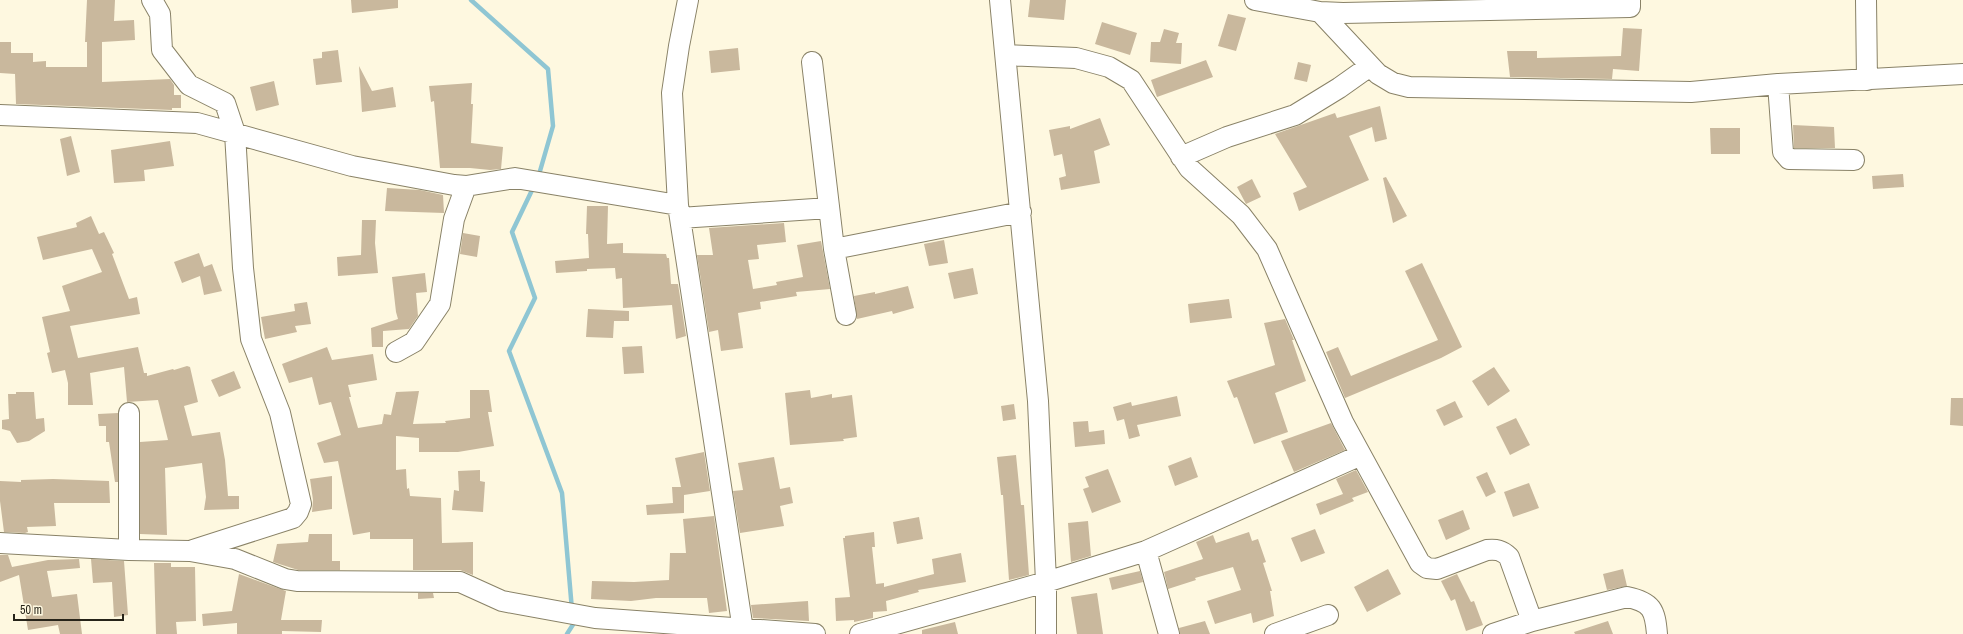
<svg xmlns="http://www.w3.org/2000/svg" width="1963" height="634" font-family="'Archivo Narrow',sans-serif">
<rect width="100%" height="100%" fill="#fef8e0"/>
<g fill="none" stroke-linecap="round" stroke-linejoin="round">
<path stroke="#8fc6d3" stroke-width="4.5" d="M471,0L548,69L553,126L538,178
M534,186L512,232L535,298L509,351L562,493L572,610
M567,634L574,623L573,619"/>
</g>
<path fill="#c9b89d" d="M87,0H115L114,21L134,20L135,40L102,42V82L170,79L174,85V95H181V108H172V110L16,104L15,74L0,73V42H11V53H33V62L46,61V67H87V42H85Z
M351,0H398V8L352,13Z
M1030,0H1066L1064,20L1028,17Z
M1228,14L1246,18L1236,51L1218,46Z
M1102,22L1137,33L1130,55L1095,44Z
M1623,28L1642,29L1639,71L1613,69L1612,79L1510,77L1507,51H1537V58L1621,56Z
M1164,29L1179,33L1176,43H1182L1181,64L1150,62L1151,42H1160Z
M738,48L740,70L711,73L709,51Z
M338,50L342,82L316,85L313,59L322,58V52Z
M1206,60L1213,77L1157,97L1151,80Z
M1298,62L1311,65L1307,82L1294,79Z
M359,66L372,91L393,87L396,107L362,112Z
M274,81L279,105L256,111L250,87Z
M472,83L471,104H473L471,143L503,147L501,169L490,170L470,168H440L434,101L431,102L429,86Z
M1380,106L1387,139L1375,142L1372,127L1349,136L1369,180L1299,211L1293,193L1307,187L1275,134L1335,113L1337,118Z
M1100,118L1110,145L1094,151L1100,183L1061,190L1059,178L1066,176L1062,154L1054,156L1049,130L1070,126V129Z
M1793,125L1834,127L1835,148H1794Z
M1710,128H1740V154H1711Z
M71,136L80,172L67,176L60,139Z
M170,141L174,166L144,170L145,181L114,183L111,150Z
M1903,174L1904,187L1873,189L1872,176Z
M1386,177L1407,216L1393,223L1383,178Z
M1252,179L1261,197L1246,204L1237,187Z
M387,188L420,190L443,195L444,213L385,211Z
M587,206H608L607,244L623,243V253L666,254L667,258H669L671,284H678L686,336L676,339L672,305L623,308L622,278L616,279L615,268L587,269V271L556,273L555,261L589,258L588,234H586Z
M91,216L99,234L104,232L114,253L112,254L129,299L137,297L140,314L70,326L78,358L138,347L144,373H147V376L173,369L174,370L187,366L190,367L198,402L184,406L192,436L220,432L225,460L228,496H239V509L204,510L206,497L202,463L165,468L167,535L140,534V442L168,440L158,400L127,402L124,367L90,373L93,405H68V383L65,370L52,373L47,353L50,352L42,317L70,311L62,286L102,272L92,249L43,260L37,237L77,227L76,223Z
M362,220H376L375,243L378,273L338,276L337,257L361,255Z
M784,223L786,242L757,245L759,259L748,260L753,289L777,285L776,282L803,277L797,245L821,241L830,289L796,292L797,296L760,302L761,309L738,313L743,348L721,351L718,330L709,332L697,255H713L709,228Z
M463,233L480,236L477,257L460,254Z
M944,240L948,263L929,266L924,244Z
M199,253L204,267L212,264L222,291L204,295L200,276L182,283L174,262Z
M1422,263L1462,347L1441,358L1345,398L1326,352L1338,347L1351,376L1438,340L1405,271Z
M973,268L978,294L954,299L948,273Z
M425,273L427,292L416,293L418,316L409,329L383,331V347H372L371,328L398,319L396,312L392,277Z
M908,286L914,308L893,314L892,311L857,319L854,296L875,292V294Z
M1229,299L1232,318L1190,323L1188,304Z
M307,302L311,324L295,326L297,332L265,339L261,317L295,311L294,304Z
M588,309L629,311V321H614L613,338L586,337Z
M1285,319L1294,340H1292L1306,381L1275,393L1288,432L1254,444L1237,397L1234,398L1227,381L1275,365L1264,323Z
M642,346L644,373L624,374L622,347Z
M327,347L332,360L373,354L377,380L348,385L351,397H349L358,428L382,424L384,414L391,415L396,392L419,391L413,424L446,423L445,421L470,418V390H489L492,412H488L494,446L458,452H419V438L396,436V470L406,469L407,489L409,488L410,496L441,498L442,543L473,542V575L460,570H413V539H370V532L353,535L338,461L324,463L317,443L341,435L331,402L319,405L312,377L289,383L282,364Z
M1494,367L1510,391L1488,406L1472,381Z
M234,371L241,388L219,397L211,380Z
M810,390L811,398L832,394V398L852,395L857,437L843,439L844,441L790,445L785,393Z
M16,392H34L36,419L44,418L45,431L29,441L17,443L10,431L2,429V420L9,419L8,394H16Z
M1177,396L1181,416L1137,425L1140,436L1129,439L1124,419L1117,421L1113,407L1131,402L1132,406Z
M1951,398H1963V426L1950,425Z
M1455,401L1463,417L1444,426L1436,410Z
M1014,404L1016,419L1003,421L1001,406Z
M118,413V482H115L109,442H106V426H99L98,414Z
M1516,418L1530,445L1510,455L1496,427Z
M1088,421L1089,432L1104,430L1105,444L1075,447L1073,422Z
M1331,423L1345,450L1294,472L1281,441Z
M704,452L710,491L684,495V513L647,515L646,505L673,503L672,487H681L675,458Z
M1016,455L1021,505H1024L1029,575L1009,580L1003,495H1001L997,457Z
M774,457L780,489L790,487L793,503L780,506L784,526L740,533L733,491L743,490L738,463Z
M1191,457L1198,477L1175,486L1168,466Z
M1108,469L1121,502L1092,513L1083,489L1089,487L1085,477Z
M480,470V481L485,482L483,512L452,510L454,490L459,491L458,471Z
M1356,470L1368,492L1352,498L1354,501L1320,515L1316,504L1343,494L1336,479Z
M1487,472L1496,492L1486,497L1476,477Z
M332,476V509L312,512L313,500L310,479Z
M53,479L109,481L110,503H54L56,526L27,527L28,532L25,533L4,532L0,501V481L21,482V480Z
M1529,483L1539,508L1513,517L1504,492Z
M1463,510L1470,529L1446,540L1438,520Z
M714,516L727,611L709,613L707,598H656L631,601L591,599L592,581L634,582L669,580L670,553H686L683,519Z
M919,517L923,539L897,544L893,522Z
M1088,521L1091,556L1071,562L1068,523Z
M1315,529L1325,553L1301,562L1291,538Z
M874,532L875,547H872L876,584L884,583V587L934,574L932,559L961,553L966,582L918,590L919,592L886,601L887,611L873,612V618L854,622V620L836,621L835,598L850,597L843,538H845V536Z
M1249,532L1252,541L1258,539L1266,562L1263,563L1272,591H1270L1274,616L1253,623L1251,613L1215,624L1207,601L1241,590L1233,567L1195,578L1196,580L1168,589L1164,572L1203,559L1196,542L1213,535L1216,543Z
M309,534H332V561H340V570H298L273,562L277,544L308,542Z
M0,555H8L12,567L48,560L79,559L80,568L47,571L52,597L77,594L82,634H60L58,625L28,630L19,575L0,582Z
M91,559L124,561L128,615L114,617L112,582L93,583Z
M154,563H171V567H195L196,621L176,622L177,634H156Z
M1388,569L1401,594L1367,612L1354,587Z
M1623,569L1627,586L1607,590L1603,574Z
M1140,571L1143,582L1112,590L1109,578Z
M239,574L286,591L281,620H322L321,632L282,631V634H237V623L203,626L202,614L232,611Z
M1457,574L1471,602L1474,601L1483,625L1466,631L1455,599L1451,601L1441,581Z
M418,593H433L434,598L418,599Z
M1097,593L1103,634H1077L1071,597Z
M808,601L809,621L753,618L751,605Z
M1205,621L1210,634H1180L1179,628Z
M1608,621L1613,634H1575L1574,632Z
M955,622L958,634H922V630Z"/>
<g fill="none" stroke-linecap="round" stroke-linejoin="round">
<defs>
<path id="minor" d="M152,0L160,14L162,50L189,85L225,103L235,133L243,268L251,339L280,413L301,504L298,512L293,518L193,550
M688,0L679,46L672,93L678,205L743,630
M1000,0L1038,401L1046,582V634
M1255,0L1320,12L1343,13L1630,7V0
M1866,0L1867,80
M1320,12L1378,74L1393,83L1409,87L1691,92L1778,84L1963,74
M1006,55L1076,58L1109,67L1131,80L1189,168L1241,215L1267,249L1343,422L1420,563L1427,568L1437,569L1487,550C1496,549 1502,550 1509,557L1532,621
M812,62L834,249L846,315
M1778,84L1783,152L1789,159L1854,160
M0,115L197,123L352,166L454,185L466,186L515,178L678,205
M1181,157L1227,137L1295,115L1339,88L1370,66
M680,218L829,208
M834,249L1021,212
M396,352L414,342L440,304L454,219L466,186
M0,543L129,550L190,551L235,559L285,579L297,581L460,582L502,601L595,618L815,634
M129,550V413
M1146,551L1169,634
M860,634L1046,582L1146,551L1361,455
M1275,634L1328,615
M1493,634L1532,621L1627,597C1652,602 1655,610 1657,634"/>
</defs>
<use href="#minor" stroke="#898267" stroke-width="22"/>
<use href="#minor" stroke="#fff" stroke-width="20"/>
</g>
<path d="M14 614v6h109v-6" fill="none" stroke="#272419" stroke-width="2"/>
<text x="20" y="614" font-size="12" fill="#272419" stroke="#fef8e0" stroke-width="3" paint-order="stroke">50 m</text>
</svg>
